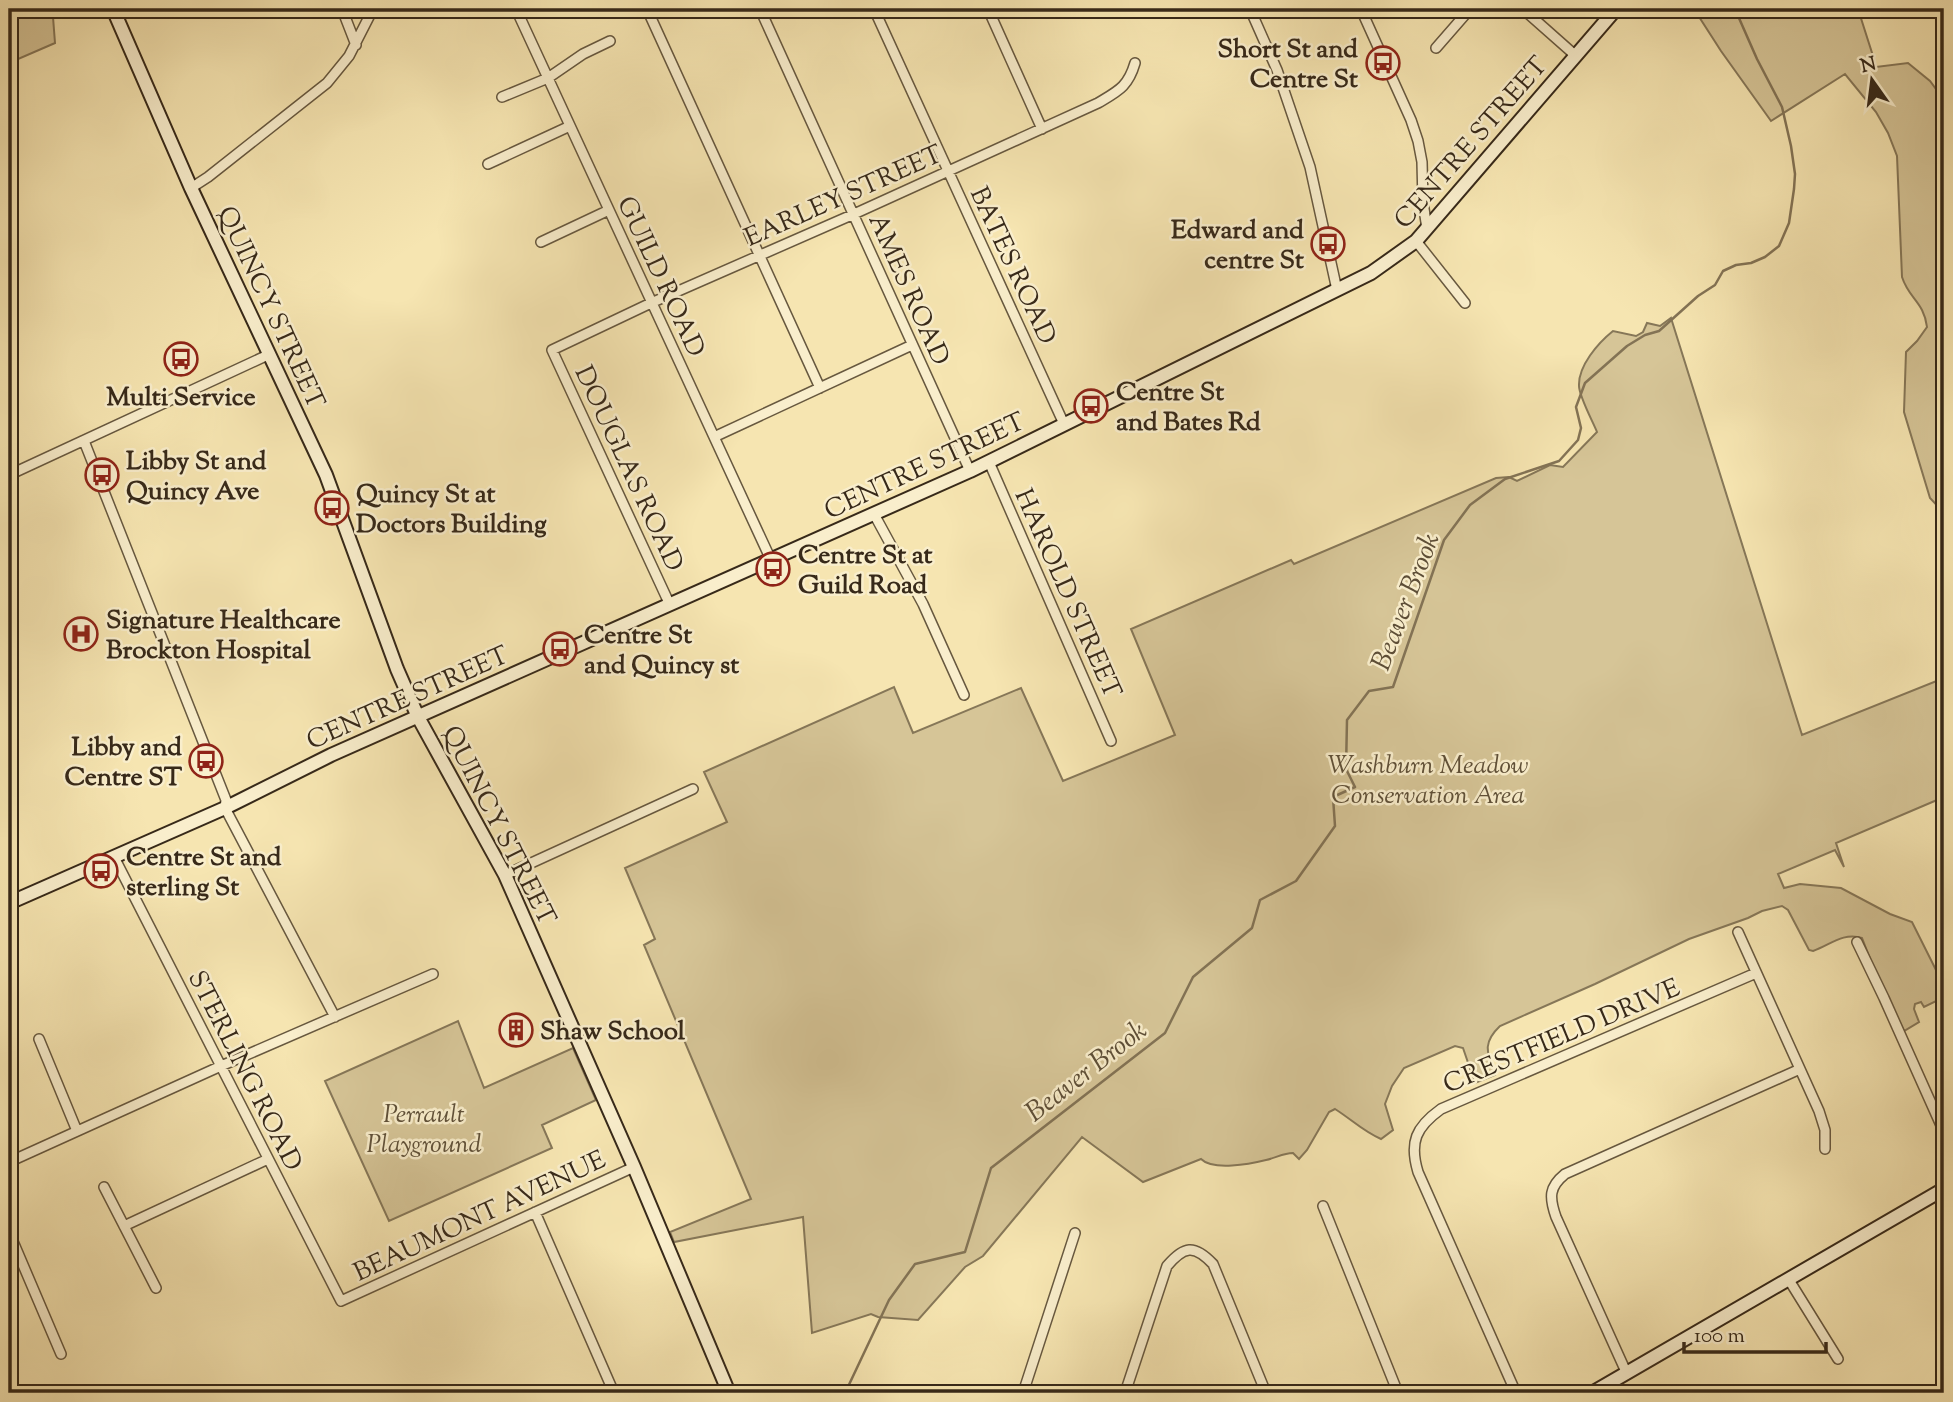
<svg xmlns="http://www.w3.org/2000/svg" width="1953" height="1402" font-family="'Sorts Mill Goudy',serif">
<rect width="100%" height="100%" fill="#f6e5b1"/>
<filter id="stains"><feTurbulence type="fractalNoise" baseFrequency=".00286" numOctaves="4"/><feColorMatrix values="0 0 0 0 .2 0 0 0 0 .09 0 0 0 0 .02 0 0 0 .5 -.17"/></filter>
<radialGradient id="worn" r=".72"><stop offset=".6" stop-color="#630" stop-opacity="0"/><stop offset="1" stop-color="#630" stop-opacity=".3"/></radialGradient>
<path fill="#d6c597" stroke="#867758" stroke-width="2" d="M9,9H50L53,17L55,43L9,63Z
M1694,9H1858L1873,56L1869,60L1876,67L1908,63L1930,81L1944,100V303C1938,316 1937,325 1944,338V513L1930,498L1904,412L1906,352L1917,341L1927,327C1924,302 1909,299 1902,277L1897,156L1888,133L1876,112L1845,74L1771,121L1721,51Z
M1671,318L1802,735L1944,678V797L1836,843L1844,867L1835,850L1778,874L1784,888L1800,884L1841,888L1890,914L1912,922L1944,986V1019L1936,1001L1924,1007L1921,1002L1915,1004L1914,1009L1919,1022L1904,1031L1882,989L1862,938C1843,932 1830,945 1813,951L1809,950L1788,910L1782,906L1762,911L1748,918L1689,939L1595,984L1500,1026C1481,1044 1488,1054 1495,1075L1475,1083L1463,1048L1455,1046L1404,1068L1392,1086L1385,1104L1393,1130L1381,1139C1364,1132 1351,1119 1335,1109L1329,1112L1307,1150L1299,1159L1293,1153C1283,1153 1276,1158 1266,1160C1250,1164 1213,1171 1201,1159L1143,1182L1082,1137L983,1256L965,1267L918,1320L878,1317L871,1314L812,1333L803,1217L674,1242L670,1232L751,1199L644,945L655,939L625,868L727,822L704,772L894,687L913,733L1021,688L1063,781L1175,735L1131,629L1291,560L1294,564L1496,478L1509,477L1517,481L1550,465L1563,467L1597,432C1593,422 1579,396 1579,386C1578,366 1598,343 1613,331L1636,336L1643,332L1647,323L1660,326Z
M458,1021L484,1088L573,1048L596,1100L542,1125L552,1148L389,1221L325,1081Z"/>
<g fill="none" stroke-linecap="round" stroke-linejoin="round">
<path stroke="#837355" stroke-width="2.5" d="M846,1391L889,1300L915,1264L965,1252L991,1168L1165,1033L1193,977L1252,928L1260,900L1296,881L1335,826L1333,797L1355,787L1346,769L1347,720L1369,691L1393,687L1444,540L1470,505L1505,479L1559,461L1578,440L1581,428L1576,407L1585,383L1627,346L1645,335L1659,331L1698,296L1715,285L1723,271L1736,265L1751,263L1765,257L1779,246L1789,223L1794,189L1795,174L1791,146L1782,107L1757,59L1735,9"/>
<defs>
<path id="street" d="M342,9L356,45
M516,9L771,560
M647,9L820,388
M760,9L970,471
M874,9L1064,424
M988,9L1042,129
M1250,9L1277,70L1310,167L1337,290
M1363,9L1364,16L1411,120L1418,141L1422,162L1423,202L1427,229
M1523,9L1576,56
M1436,48L1470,9
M502,97L548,78L583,54L610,41
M488,164L570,126
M191,188L208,177L327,83L349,56L373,9
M1416,241L1465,303
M541,242L609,210
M714,437L912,345
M84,441L226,800L225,808L335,1017
M989,462L1111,741
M9,475L270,354
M874,514L923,604L964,695
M670,605L552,350L651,303L854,214L1098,103C1118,91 1128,87 1135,63
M114,857L341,1301L634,1167
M505,875L693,789
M1738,932L1819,1111L1825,1130V1149
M1857,942L1884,998L1944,1132
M39,1039L77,1131
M9,1162L221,1066L433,974
M104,1187L156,1288
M1323,1206L1398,1393
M535,1212L614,1393
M124,1226L268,1159
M9,1232L61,1354
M1789,1280L1838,1359
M1627,1374L1556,1217C1549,1197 1549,1187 1565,1174L1800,1069
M1023,1393L1075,1233
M1125,1393L1167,1266C1184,1246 1194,1244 1213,1264L1266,1393
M1516,1393L1418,1172C1409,1142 1416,1127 1441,1109L1756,973"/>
<path id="secondary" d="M113,9L191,188L326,475L397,669L418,717L505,875L634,1167L729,1393
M9,903L225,808L331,755L970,471L1371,273L1416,241L1616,9
M1592,1393L1944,1189"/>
</defs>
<use href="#street" stroke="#67583f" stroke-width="12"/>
<use href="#secondary" stroke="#372919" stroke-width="16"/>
<use href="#street" stroke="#f9eecc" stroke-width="9"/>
<use href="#secondary" stroke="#f9eecc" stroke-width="12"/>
</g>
<defs>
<symbol id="bus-ring" viewBox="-11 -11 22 22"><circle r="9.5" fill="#f9eecc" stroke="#8f2418" stroke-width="1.5"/><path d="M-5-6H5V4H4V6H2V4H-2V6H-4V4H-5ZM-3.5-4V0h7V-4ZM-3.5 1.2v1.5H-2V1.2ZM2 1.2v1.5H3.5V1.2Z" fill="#8f2418"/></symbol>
<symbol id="hospital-ring" viewBox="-11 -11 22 22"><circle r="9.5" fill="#f9eecc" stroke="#8f2418" stroke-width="1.5"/><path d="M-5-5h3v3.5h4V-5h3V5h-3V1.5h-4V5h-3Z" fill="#8f2418"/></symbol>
<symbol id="building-ring" viewBox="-11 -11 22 22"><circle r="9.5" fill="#f9eecc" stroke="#8f2418" stroke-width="1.5"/><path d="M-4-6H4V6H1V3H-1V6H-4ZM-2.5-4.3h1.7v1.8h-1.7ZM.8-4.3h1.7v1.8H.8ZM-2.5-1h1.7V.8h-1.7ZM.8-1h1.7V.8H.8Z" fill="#8f2418"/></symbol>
</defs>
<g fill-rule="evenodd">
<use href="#bus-ring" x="1364" y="44" width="38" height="38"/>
<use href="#bus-ring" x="1309" y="225" width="38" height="38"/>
<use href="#bus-ring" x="162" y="340" width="38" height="38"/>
<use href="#bus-ring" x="1072" y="387" width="38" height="38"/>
<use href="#bus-ring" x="83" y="456" width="38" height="38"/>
<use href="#bus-ring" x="313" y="489" width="38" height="38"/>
<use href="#bus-ring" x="754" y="550" width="38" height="38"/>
<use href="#hospital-ring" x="62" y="615" width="38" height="38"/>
<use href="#bus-ring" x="541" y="630" width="38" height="38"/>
<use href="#bus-ring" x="187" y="742" width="38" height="38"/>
<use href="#bus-ring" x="82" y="852" width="38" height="38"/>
<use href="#building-ring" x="497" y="1011" width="38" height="38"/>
</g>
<g text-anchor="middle" stroke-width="5" stroke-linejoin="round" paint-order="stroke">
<g font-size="26" font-weight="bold" fill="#372919" stroke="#f9eecc" text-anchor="start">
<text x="1358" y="57" text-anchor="end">Short St and<tspan x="1358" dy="30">Centre St</tspan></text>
<text x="1304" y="238" text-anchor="end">Edward and<tspan x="1304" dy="30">centre St</tspan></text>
<text x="1116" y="400">Centre St<tspan x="1116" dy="30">and Bates Rd</tspan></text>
<text x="181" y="405" text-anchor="middle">Multi Service</text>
<text x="126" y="469">Libby St and<tspan x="126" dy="30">Quincy Ave</tspan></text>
<text x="356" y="502">Quincy St at<tspan x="356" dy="30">Doctors Building</tspan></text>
<text x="798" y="563">Centre St at<tspan x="798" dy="30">Guild Road</tspan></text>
<text x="106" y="628">Signature Healthcare<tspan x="106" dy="30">Brockton Hospital</tspan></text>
<text x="584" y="643">Centre St<tspan x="584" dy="30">and Quincy st</tspan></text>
<text x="182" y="755" text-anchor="end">Libby and<tspan x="182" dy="30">Centre ST</tspan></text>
<text x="126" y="865">Centre St and<tspan x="126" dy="30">sterling St</tspan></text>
<text x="540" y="1039">Shaw School</text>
</g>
<g font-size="26" fill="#372919" stroke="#f9eecc">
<text transform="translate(1470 142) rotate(-49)" y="9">CENTRE STREET</text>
<text transform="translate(843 195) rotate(-24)" y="9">EARLEY STREET</text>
<text transform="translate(1014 265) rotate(65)" y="9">BATES ROAD</text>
<text transform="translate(662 276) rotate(65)" y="9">GUILD ROAD</text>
<text transform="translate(910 289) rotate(66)" y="9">AMES ROAD</text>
<text transform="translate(272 307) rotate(65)" y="9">QUINCY STREET</text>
<text transform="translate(924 465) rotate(-25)" y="9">CENTRE STREET</text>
<text transform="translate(630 468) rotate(65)" y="9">DOUGLAS ROAD</text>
<text transform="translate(1069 593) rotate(66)" y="9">HAROLD STREET</text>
<text transform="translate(407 697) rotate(-24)" y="9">CENTRE STREET</text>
<text transform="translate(500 825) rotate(63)" y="9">QUINCY STREET</text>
<text transform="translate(1561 1035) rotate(-23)" y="9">CRESTFIELD DRIVE</text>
<text transform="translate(246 1070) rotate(63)" y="9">STERLING ROAD</text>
<text transform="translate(479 1215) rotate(-25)" y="9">BEAUMONT AVENUE</text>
</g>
<g font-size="26" font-style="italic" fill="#5f5038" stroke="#f9eecc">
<text x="1428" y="773">Washburn Meadow<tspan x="1428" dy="30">Conservation Area</tspan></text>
<text x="424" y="1122">Perrault<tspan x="424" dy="30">Playground</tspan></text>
</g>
<g font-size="28" font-style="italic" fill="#5d4e37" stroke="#f9eecc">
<text transform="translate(1404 601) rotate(-69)" y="10">Beaver Brook</text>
<text transform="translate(1085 1070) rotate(-38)" y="10">Beaver Brook</text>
</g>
</g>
<rect width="1953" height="1402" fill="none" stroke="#f6e5b1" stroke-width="35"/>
<rect x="10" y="10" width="1932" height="1381" fill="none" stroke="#372919" stroke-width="3.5"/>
<rect x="18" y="18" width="1918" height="1367" fill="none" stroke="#372919" stroke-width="2"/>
<g transform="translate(1872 80) rotate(346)" stroke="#f9eecc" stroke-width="5" paint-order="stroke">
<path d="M0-5L12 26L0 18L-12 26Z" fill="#372919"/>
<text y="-10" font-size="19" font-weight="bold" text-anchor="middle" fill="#372919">N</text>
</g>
<path d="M1684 1342v10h142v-10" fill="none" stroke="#372919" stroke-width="3.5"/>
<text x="1694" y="1342" font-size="21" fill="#372919" stroke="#f9eecc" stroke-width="5" paint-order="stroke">100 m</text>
<rect width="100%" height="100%" filter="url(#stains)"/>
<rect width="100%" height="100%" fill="url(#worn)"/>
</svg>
